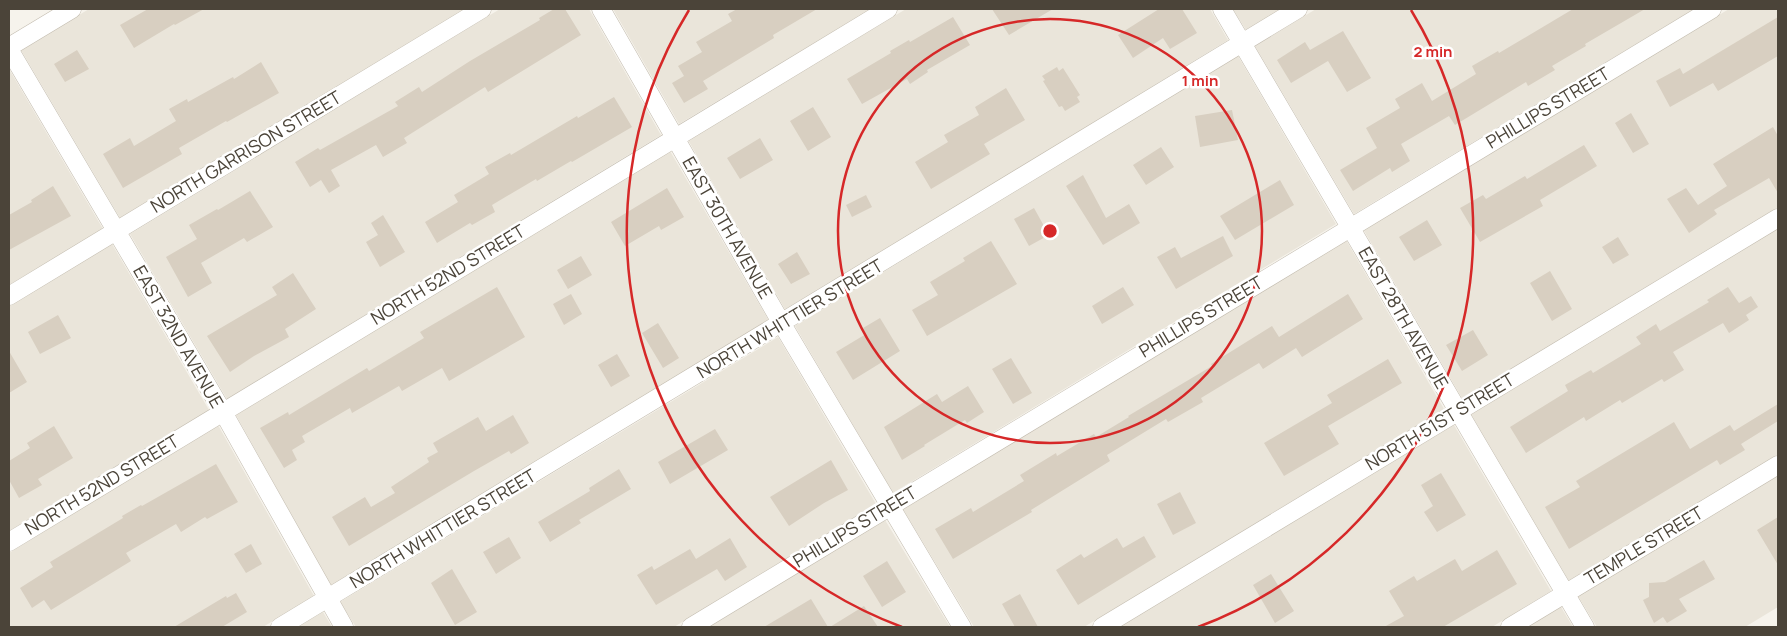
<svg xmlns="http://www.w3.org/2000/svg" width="1787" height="636" font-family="Manrope,sans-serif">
<rect width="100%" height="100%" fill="#f6f3ec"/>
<path fill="#eae5da" d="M89,9H465L120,218L21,50Z
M500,9H589L661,135L227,399L130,234Z
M613,9H871L679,124Z
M906,9H1210L1228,40L786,311L688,140Z
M1233,9H1281L1246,30Z
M1316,9H1694L1354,214L1255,46Z
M1729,9H1778V207L1462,398L1363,229Z
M1238,56L1336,224L893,493L795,326Z
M9,69L103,229L9,285Z
M670,151L769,321L331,586L236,415Z
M1778,228V454L1569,581L1471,414Z
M1346,240L1444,409L1084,627H974L903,509Z
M112,244L209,410L9,531V306Z
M778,337L876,504L674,627H356L340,602Z
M218,425L314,596L263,627H9V553Z
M1454,425L1551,591L1492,627H1119Z
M1778,475V607L1745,627H1597L1578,596Z
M885,520L950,627H709Z
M1561,607L1573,627H1527Z
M323,612L332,627H298Z"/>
<path fill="#d8cfc1" d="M148,9H204L175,25L174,24L134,48L120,25Z
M554,9H565L581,35L488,92L485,87L404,138L407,143L383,157L376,145L331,170L340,186L329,193L321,180L310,187L295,162L318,148L320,150L398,106L395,102L419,87L422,92L470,61L540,20L539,18Z
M737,9H817L773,35L774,38L703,81L708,89L684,103L672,83L684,76L678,66L702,52L696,42L732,21L728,14Z
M992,9H1053L1009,35Z
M1159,9H1182L1197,33L1170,49L1163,38L1133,58L1118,35Z
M1573,9H1645L1585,44L1586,46L1552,66L1555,70L1528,86L1526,82L1455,125L1449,116L1401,144L1410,161L1392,172L1390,168L1353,191L1340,170L1377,148L1366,128L1400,108L1395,99L1422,83L1432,101L1476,74L1472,66L1498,51L1499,53Z
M953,17L970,45L927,70L928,72L910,84L907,79L862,104L847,79L891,53L890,51L909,40L910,42Z
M1778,17V56L1718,91L1713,83L1670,107L1656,81L1680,68L1683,74Z
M1343,31L1371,78L1347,92L1328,61L1291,83L1277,60L1305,42L1310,50Z
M77,50L89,69L65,82L54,64Z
M261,62L279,93L227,122L226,121L179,148L182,154L123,188L103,154L130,138L134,146L176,121L169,109L187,99L188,102L233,77L234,79Z
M1057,67L1059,71L1063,68L1080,95L1077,97L1080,102L1065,111L1062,106L1059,107L1043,81L1045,80L1042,76Z
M1006,88L1025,120L984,144L990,154L931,189L915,162L948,142L944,135L979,115L975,107Z
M614,97L632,127L572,162L571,161L537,181L536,179L492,205L495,212L472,225L470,223L437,243L425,222L458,202L454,195L489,174L485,167L510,153L511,155L577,116L578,118Z
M813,107L831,137L808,151L790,121Z
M1232,110L1238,140L1200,147L1195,116Z
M1631,113L1649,144L1633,153L1615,123Z
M1773,127L1778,136V193L1769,178L1714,210L1717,214L1689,233L1667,199L1686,188L1698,205L1727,186L1713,164Z
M760,138L773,160L740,179L727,158Z
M1584,145L1597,166L1540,200L1543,206L1480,242L1460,208L1483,195L1486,199L1525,176L1527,179Z
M1161,147L1174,167L1146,185L1133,165Z
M1083,175L1106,218L1129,204L1140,223L1103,245L1066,186Z
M1280,180L1294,205L1235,240L1220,216Z
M53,186L71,216L9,250V215L32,202L31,200Z
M667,188L684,217L661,230L659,226L625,246L611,222Z
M250,191L273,227L247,242L244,238L201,263L212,283L188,297L166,257L197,239L189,225L217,209L218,210Z
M866,195L872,207L852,217L846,205Z
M1034,208L1049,235L1029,246L1014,219Z
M383,215L405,252L380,267L366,242L378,235L371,223Z
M1427,220L1442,245L1414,261L1399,237Z
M1223,236L1233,256L1176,289L1157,257L1175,247L1181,258Z
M1618,237L1629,255L1613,264L1602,247Z
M991,241L1017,284L927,336L912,310L938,295L930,282L965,261L963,258Z
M797,252L810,274L791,284L778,264Z
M581,256L592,275L568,289L557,270Z
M1550,271L1572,309L1552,321L1530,283Z
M293,273L316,309L285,329L289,337L254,356L230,372L207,336L277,295L272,287Z
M497,287L525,337L449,381L442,368L402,391L399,386L352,413L350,408L302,436L305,442L292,450L297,460L284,468L260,428L288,412L289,415L367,368L369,371L424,338L420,332Z
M1123,287L1134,305L1102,324L1092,306Z
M1728,287L1739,303L1751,296L1758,307L1746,315L1749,320L1729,333L1723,323L1673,352L1684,370L1664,382L1662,379L1622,403L1620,400L1586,421L1584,417L1526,453L1510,427L1568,391L1565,385L1591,370L1593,373L1641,344L1636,337L1656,324L1660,331L1709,302L1707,300Z
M571,294L582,314L564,325L553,304Z
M1348,294L1363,319L1302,357L1296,348L1263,369L1259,363L1201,398L1203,402L1168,422L1166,419L1107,455L1110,461L1031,510L1032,512L953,559L935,529L971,508L973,512L1024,481L1020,475L1056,453L1057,456L1094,434L1096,437L1129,417L1128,416L1212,366L1211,364L1272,326L1279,337Z
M58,315L71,338L40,354L28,332Z
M880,318L900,351L853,380L836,352L866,334L863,328Z
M658,323L679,358L663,368L642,333Z
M1473,330L1488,355L1462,371L1446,345Z
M9,351L27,382L9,393Z
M617,354L630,376L611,387L598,365Z
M1011,358L1032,393L1013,404L992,369Z
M1388,359L1402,383L1328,426L1339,444L1284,476L1264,443L1332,403L1327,395Z
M968,386L984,412L967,423L965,420L924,445L925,446L902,460L884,427L937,394L942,402Z
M1778,404V421L1741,444L1745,450L1720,465L1717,460L1569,549L1545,507L1580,487L1576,481L1674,422L1690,449L1730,425L1734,431Z
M513,415L529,443L511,454L509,451L474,471L349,546L332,517L365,497L371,507L395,493L391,487L429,462L427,458L438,452L433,443L478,417L486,431Z
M54,426L73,458L38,479L42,485L19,498L9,480V461L30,448L27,443Z
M715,429L728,450L670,484L658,462Z
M831,460L848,490L824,503L789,526L770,497Z
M216,464L238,502L207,519L205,517L181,532L176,524L126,553L131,561L51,610L44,600L32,608L20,588L53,567L50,562L123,518L122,516L141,505L142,506Z
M619,469L631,489L579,520L581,523L550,542L538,522L590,491L589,488Z
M1441,473L1466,515L1437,532L1424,512L1433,506L1421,485Z
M1180,492L1196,523L1173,535L1157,504Z
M1778,517V565L1757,530Z
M1144,536L1156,557L1078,605L1056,570L1081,554L1084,558L1117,538L1123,548Z
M509,537L521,558L496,574L483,552Z
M730,538L747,567L725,581L717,569L656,605L637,575L652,566L654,570L690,549L696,559Z
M251,544L262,564L246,573L234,554Z
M1497,550L1517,584L1443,627H1384L1404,616L1389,591L1414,576L1417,581L1455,559L1462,571Z
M1704,560L1715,579L1679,599L1687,611L1667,623L1663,617L1654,623L1643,600L1649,597V583L1665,582Z
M887,561L906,592L882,607L863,576Z
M452,569L477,612L455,625L431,583Z
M1271,574L1294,611L1275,623L1253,585Z
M236,593L247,612L222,627H174L226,596L227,598Z
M1020,594L1038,627H1015L1002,604Z
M811,599L828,627H764Z
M864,606L878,627H830Z"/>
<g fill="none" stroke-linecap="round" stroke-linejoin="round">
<defs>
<path id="minor" d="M601,9L782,324L962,627
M1222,9L1585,627
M9,47L72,9
M9,49L223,412L344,627
M9,296L482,9
M9,542L888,9
M280,627L1298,9
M691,627L1712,9
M1102,627L1778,218
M1510,627L1778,465"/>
</defs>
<use href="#minor" stroke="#c2bbae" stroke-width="19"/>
<use href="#minor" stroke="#fff" stroke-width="18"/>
</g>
<g fill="none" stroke="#d62828" stroke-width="2.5">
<circle cx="1050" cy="231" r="212"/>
<path d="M902 627A423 423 0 0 1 689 10M1411 10A423 423 0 0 1 1198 627"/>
</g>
<g text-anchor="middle" stroke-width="5" stroke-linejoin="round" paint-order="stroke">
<g font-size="18" fill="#4b4439" stroke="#fff">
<text transform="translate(1548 108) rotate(-31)" y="6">PHILLIPS STREET</text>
<text transform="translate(246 152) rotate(-31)" y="6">NORTH GARRISON STREET</text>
<text transform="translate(727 228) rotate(60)" y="6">EAST 30TH AVENUE</text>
<text transform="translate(448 275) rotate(-31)" y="6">NORTH 52ND STREET</text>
<text transform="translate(1201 317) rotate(-31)" y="6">PHILLIPS STREET</text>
<text transform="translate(1403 318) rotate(60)" y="6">EAST 28TH AVENUE</text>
<text transform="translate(790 319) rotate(-31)" y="6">NORTH WHITTIER STREET</text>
<text transform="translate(178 337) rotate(60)" y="6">EAST 32ND AVENUE</text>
<text transform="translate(1440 422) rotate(-31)" y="6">NORTH 51ST STREET</text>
<text transform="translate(102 485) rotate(-31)" y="6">NORTH 52ND STREET</text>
<text transform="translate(855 527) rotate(-31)" y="6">PHILLIPS STREET</text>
<text transform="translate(443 529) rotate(-31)" y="6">NORTH WHITTIER STREET</text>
<text transform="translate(1644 546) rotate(-31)" y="6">TEMPLE STREET</text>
</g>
</g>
<circle cx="1050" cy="231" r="8" fill="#d62828" stroke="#fff" stroke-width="2.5"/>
<g font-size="15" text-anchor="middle" font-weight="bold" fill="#d62828" stroke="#fff" stroke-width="5" stroke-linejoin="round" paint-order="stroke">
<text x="1433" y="57">2 min</text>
<text x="1200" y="86">1 min</text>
</g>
<rect width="1787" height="636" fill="none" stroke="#4b4439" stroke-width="20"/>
</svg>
